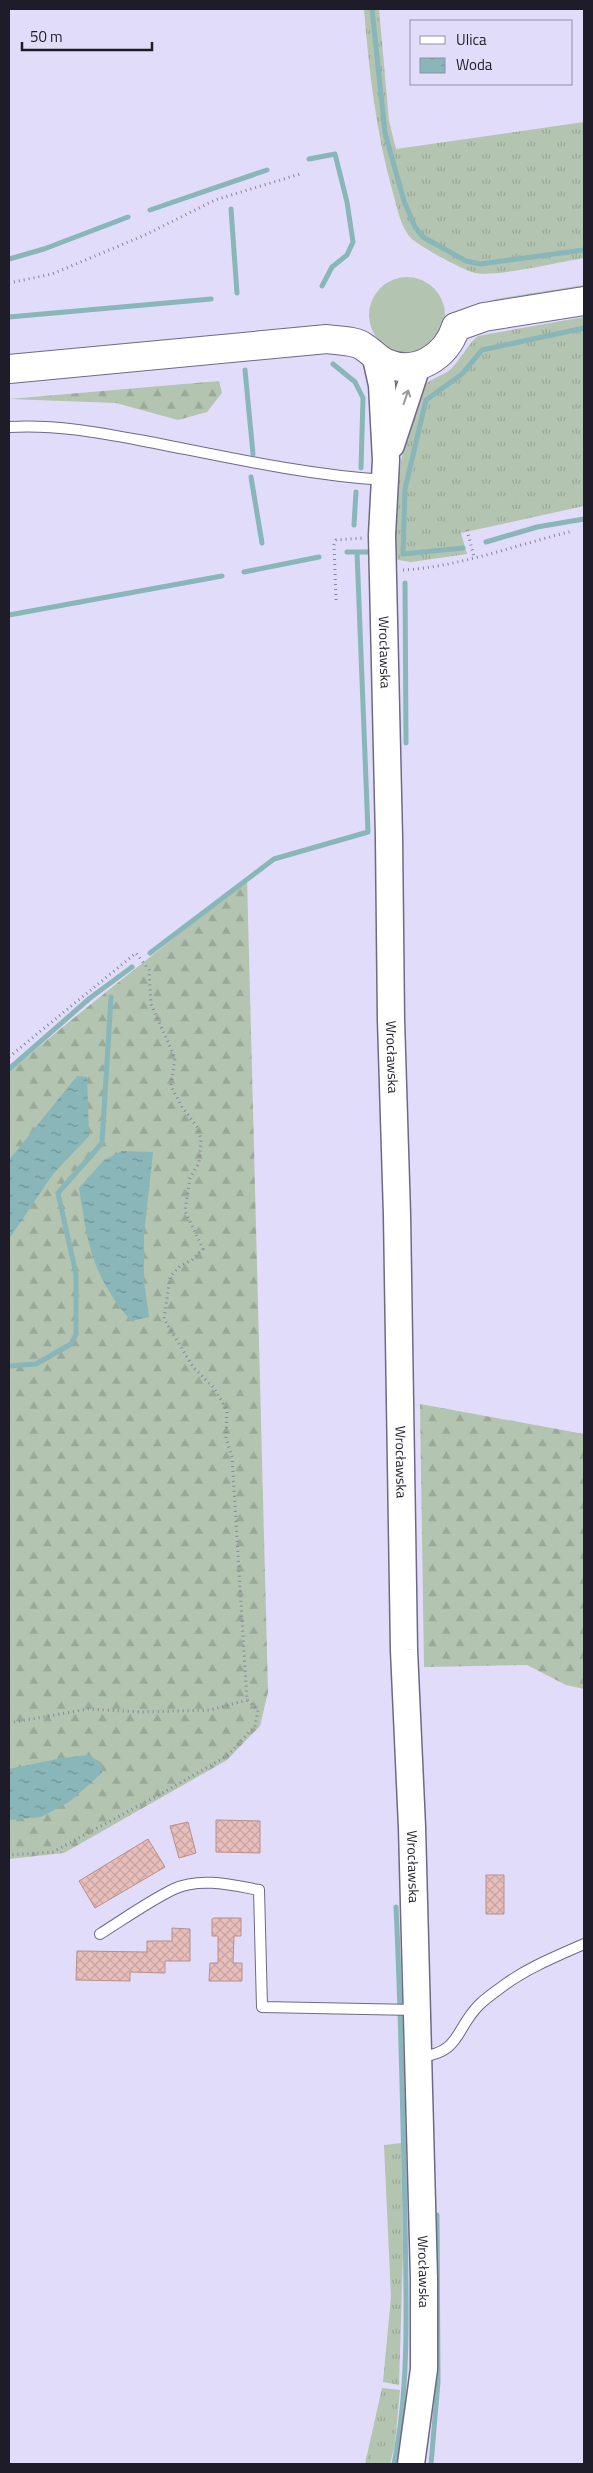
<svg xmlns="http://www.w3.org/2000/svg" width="593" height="2473" font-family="'Titillium Web',sans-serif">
<defs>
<pattern id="grass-tufts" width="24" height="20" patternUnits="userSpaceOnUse" patternTransform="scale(1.25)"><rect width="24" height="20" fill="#b3c4b1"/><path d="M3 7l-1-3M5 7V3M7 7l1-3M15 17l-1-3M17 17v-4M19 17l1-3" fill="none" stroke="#9aa898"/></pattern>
<pattern id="forest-firs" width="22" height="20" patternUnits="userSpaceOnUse" patternTransform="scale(1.25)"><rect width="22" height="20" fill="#b3c4b1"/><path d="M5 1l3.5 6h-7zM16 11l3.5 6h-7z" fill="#9aa898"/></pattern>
<pattern id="water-ripples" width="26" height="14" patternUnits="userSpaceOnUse" patternTransform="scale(1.25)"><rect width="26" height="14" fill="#88b6b9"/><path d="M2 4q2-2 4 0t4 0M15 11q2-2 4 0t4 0" fill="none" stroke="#6f9396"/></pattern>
<pattern id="building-cross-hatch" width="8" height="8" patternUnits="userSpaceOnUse" patternTransform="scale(1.25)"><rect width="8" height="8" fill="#e8bebb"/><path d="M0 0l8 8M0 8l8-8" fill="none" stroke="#c7a3a1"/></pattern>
</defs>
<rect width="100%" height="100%" fill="#e1dcf9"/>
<path fill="url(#grass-tufts)" d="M364,9H379L389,121L396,149L584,122V258C559,262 497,277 475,273C463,270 416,245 409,236C400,224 397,207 393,193C376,133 369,71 364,9Z
M584,285V288L480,304L496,299Z
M584,317V506L461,533L467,554L411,562L398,560C385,536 406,412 422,388C428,379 443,376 451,369C461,359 467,345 478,336Z
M401,2143L403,2253L399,2385L383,2382L391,2297L384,2145Z
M382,2388L400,2390L395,2444L390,2464H365Z"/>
<path fill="url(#forest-firs)" d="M219,381L222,393L207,412L178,420L116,403L9,399Z
M247,878L268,1692L260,1726L227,1760L64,1853L9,1859V1072C87,1005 169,944 247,878Z
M420,1404L584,1434V1689L566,1685L527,1665L424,1667Z"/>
<path fill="#b3c4b1" d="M369 315a38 38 0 1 1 76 0a38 38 0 1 1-76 0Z"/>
<path fill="url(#water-ripples)" d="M77,1076L87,1077L89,1136L53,1174L9,1239V1160Z
M122,1151L153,1152L144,1235V1281L149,1317L131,1321C92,1275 88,1246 79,1188L104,1160Z
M88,1755L102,1763V1773L69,1802L41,1817L9,1820V1769L62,1758Z"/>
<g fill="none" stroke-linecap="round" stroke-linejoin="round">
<path stroke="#88b6b9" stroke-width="5" d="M372,9L385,133L404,201L415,227L423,237L466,261L480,264L584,250
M309,159L335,154L347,202L353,242L347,255L332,267L322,286
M231,209L237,293
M150,210L267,170
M9,259L44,249L128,217
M9,317L211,299
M333,364L355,382L363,398L361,468
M245,370L253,454
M251,477L262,543
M354,525L356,492
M486,542L537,527L584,519
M463,548L403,554L405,489L426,400L462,374L482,350L584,328
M347,552H367
M244,572L319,557
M405,583L406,743
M9,615L222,576
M150,953L274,859L368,832L357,552
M9,1069L90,998L132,967
M9,1366L36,1364L71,1344L76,1334V1274L58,1193L102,1143L111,997
M394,2464C410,2384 406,2300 405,2218C403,2115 401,2011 396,1907
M431,2464L438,2382L437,2215"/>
</g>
<path fill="url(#building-cross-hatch)" stroke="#b88f8c" d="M216,1820L260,1821V1853L216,1852Z
M188,1822L196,1853L179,1858L170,1826Z
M148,1839L165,1867L95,1908L79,1881Z
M486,1875H504V1914H486Z
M214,1918H241V1936H234L233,1963H242V1981H209L210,1963H218V1936H212V1919Z
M172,1928L190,1929V1961H165V1973L130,1972V1981L76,1980L77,1951L147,1952V1941H172Z"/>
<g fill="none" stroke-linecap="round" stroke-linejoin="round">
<defs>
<path id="lane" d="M9,427C59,424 106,434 155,443C231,458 307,475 384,480
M100,1934C124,1919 149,1901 174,1889C200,1877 232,1885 259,1890L262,2007L416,2010
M419,2057C461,2053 455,2029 479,2005C486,1998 495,1992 503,1986C527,1968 557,1956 584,1944"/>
<g id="secondary">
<path id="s1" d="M376,358L382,385L386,460L382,535L389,838L391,1020L397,1215L404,1650L412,1827L424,2279V2369L411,2464"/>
<path d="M391,445L417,366"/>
</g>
<path id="primary" d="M9,369L327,339C338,341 355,340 364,347C372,352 377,359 386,363C416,376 446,357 456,327"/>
<path id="highway" d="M456,327L484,317L584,301"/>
</defs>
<use href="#lane" stroke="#6f6989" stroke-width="12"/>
<use href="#secondary" stroke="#6f6989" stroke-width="29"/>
<use href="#primary" stroke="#6f6989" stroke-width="30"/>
<use href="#highway" stroke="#6f6989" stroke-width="30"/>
<path stroke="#8a869b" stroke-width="3" stroke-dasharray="1 4" stroke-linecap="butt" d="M9,283L52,274L145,235L215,200L300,174
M467,530L474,557
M403,570C460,567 518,544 573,531
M336,600L334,545L336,540L363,538
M9,1057L136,953L149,970L151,1004L175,1058L171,1086L182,1107L198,1128L201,1140L199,1163L190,1178L185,1211L203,1249L192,1260L180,1266L170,1277L164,1319L193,1367L214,1388L227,1410L226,1438L232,1457L247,1700L258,1710L255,1726L227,1756L166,1791L53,1852L9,1855
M9,1723L88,1709L142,1712L210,1710L247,1700"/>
<use href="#lane" stroke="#fff" stroke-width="10"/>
<use href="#secondary" stroke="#fff" stroke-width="26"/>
<use href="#primary" stroke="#fff" stroke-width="28"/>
<use href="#highway" stroke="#fff" stroke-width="28"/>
</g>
<defs><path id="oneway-shaft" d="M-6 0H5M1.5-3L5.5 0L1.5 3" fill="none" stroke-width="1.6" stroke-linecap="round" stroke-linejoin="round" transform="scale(1.25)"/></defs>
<use stroke="#9a999f" href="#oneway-shaft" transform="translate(406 397) rotate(-71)"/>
<g text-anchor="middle" stroke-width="5" stroke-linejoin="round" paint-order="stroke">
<g font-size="14" fill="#1f1c29" stroke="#e1dcf9">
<text dy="5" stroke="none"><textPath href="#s1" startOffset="295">Wrocławska</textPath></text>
<text dy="5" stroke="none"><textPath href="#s1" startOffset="700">Wrocławska</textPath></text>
<text dy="5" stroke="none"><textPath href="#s1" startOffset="1105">Wrocławska</textPath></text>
<text dy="5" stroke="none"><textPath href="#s1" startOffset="1510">Wrocławska</textPath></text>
<text dy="5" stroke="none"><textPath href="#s1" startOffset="1915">Wrocławska</textPath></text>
</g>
</g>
<rect width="593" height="2473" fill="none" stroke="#1f1c29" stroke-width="20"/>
<rect x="410" y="20" width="162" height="65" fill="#e1dcf9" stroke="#938fa6"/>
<rect x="420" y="36" width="25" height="8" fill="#ffffff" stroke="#938fa6"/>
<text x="456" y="45" font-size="15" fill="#1f1c29">Ulica</text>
<rect x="420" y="58" width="25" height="15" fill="url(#water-ripples)" stroke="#938fa6"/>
<text x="456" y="70" font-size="15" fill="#1f1c29">Woda</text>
<path d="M22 42v8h130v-8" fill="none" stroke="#1f1c29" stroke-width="2.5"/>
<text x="30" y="42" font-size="15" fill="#1f1c29" stroke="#e1dcf9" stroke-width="4" paint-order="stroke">50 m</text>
</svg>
